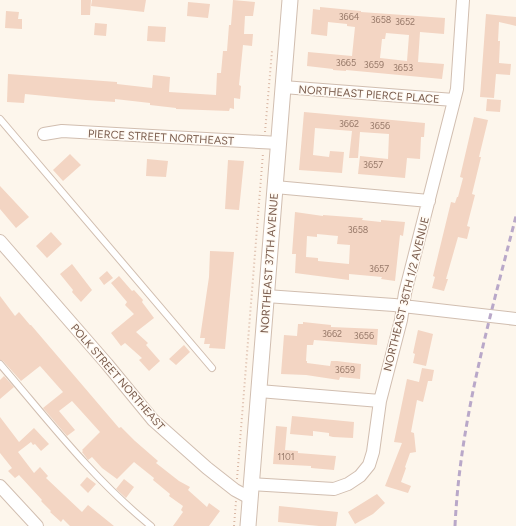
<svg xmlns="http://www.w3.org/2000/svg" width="516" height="526" font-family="Figtree,sans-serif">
<rect width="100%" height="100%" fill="#fdf6ec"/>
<path fill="#f3d5c3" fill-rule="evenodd" d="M81,0H91L90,15H81Z
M92,0H146L144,12L91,6Z
M233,0L255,2L253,16H245L244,34H253L252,46L243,45L239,85L241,86L240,99L234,98V109L230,108L229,111L176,109V108L150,105V103L115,99V102L86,100L25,94L24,103L7,102L8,74L117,82V84L152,88L153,75L170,77L169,92L216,95L217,73H221L223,51H227L229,25H231Z
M188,2L210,4L208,18L187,16Z
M320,7L361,11V12L445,18L444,34L420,32L418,62L444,64L442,79L346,70V71L333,70V69L307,66L308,52L352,56L355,27L347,26V24L328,22L327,36L311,34L313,9L320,10ZM386,33L409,35L407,61L380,58L382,39H385Z
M6,11L19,12L18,19H22V29L5,28Z
M486,14L516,17V26L499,22L498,41H500L499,63L511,64L510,75L496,74L494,98L480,97Z
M95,23L107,24L106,36L94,35Z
M148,26L166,27L165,42L147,41Z
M487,99L501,100L500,112L486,111Z
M304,112L425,123L424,137H421L420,159L407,158L405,178L358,174L360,156L388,159L389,134L360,132L358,158H349L352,131L315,128L313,155L329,157L330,151L344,152L342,173L299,170Z
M474,117L488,120L479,157H481L472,194L475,195L467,226L470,227L467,239L458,237L446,279H448L444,291L432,288L435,277L433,276L451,202L455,203L457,197H458L463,178L460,177Z
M70,154L81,165L63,181L53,170Z
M147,159L168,161L166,177L146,176Z
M228,160L244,161L239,210L225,209Z
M0,186L29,217L16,228L0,209Z
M295,212L323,216V215L363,218L362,220L381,222V220L405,222L403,236L400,235L395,281L381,279L382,277L349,274V280L295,273L296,254H292ZM317,234L338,236L337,244L350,245L349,264L318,261V258L306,257L307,236L317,237Z
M51,232L62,244L47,258L36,246Z
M210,251L234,252L225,349L209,348L210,344H204L205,338H200L209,277Z
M72,264L92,290L81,302L72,292L73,290L60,274Z
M107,271L113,278L104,285L99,278Z
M119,276L132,291L134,290L143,300L142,302L154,318L136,332L148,343L146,345L160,361L149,371L139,360L142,358L125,343L121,346L111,333L134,314L125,305L127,302L111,283Z
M0,296L15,316L19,312L30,325H31L119,428L121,427L135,441L158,461L156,463L179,481L190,487L188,490L207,507L209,503L220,511L209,526H173L183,512L181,510L183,506L169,496L170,494L153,480L154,478L134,462L117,479L102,468L92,457L88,460L82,452L83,451L82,450L100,432L72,401L59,411L75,430L67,436L43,408L63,392L40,366L21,381L3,361L0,360Z
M303,322L331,325V327L378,329L377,345L314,340L313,345H307L306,361H307V363L330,366L331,361H337L361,364L360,379L340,377L339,380L306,375L281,374L284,335L297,336L298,324H303Z
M418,330L433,334L426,366L413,363L415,354L413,353Z
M184,345L190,352L176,365L169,359Z
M422,368L434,370L432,381H428L423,402L417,400L411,432L414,433L416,452L410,453L405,467L406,468L401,482L411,486L408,493L385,486L402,443L394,442L407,379L419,382Z
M4,376L14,387L0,399V380Z
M292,416L354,422L353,438L333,437L329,436V433L313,431V436L290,434Z
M0,417L19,442L34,428L49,444L41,451L35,444L33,445L31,442L18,452L34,473L40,467L48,476L46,478L82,512L88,505L114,526H70L63,519L61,522L50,512L51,511L41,501L42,500L19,475L15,478L8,471L12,468L0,453Z
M276,426L287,427L285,450L298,451V453L336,456L334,470L311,468V466L273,464Z
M87,477L96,484L88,493L80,485Z
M124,479L134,487L126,498L116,489Z
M377,494L385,503L373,514L355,524L348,512Z
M279,506L338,512L336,526H319L278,522Z"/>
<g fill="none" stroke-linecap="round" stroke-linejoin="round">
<defs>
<path id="service" d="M0,119L212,368
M0,364C49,421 92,478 151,526"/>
<path id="minor" d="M283,87L454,100
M44,134L62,131L279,143
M275,187L429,201
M0,241L107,364L153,420L207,468L235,490L250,498
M266,296L394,305L516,319
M259,391L380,401
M251,484L334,489L348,484L360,476L369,465L373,452L380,401L401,320L405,293L457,89L463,0
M0,486L37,526"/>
<path id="tertiary" d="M248,526L290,0"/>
</defs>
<use href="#service" stroke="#d1beb0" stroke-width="8"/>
<use href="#minor" stroke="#d1beb0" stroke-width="14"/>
<use href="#tertiary" stroke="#d1beb0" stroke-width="17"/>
<path stroke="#d9b8a5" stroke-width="2" stroke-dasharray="1 3" stroke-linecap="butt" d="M265,132L272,51
M237,479L263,153
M234,526L236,501"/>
<use href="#service" stroke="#fff" stroke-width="6"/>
<use href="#minor" stroke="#fff" stroke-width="12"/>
<use href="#tertiary" stroke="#fff" stroke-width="15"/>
<path stroke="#b9a8c9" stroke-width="3" stroke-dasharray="6 4" stroke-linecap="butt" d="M455,526C460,420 490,318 516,216"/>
</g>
<g text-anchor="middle" stroke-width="3" stroke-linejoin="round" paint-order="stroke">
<g font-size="9" fill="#987a6a">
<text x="349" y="20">3664</text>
<text x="381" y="23">3658</text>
<text x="405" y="25">3652</text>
<text x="346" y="66">3665</text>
<text x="374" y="68">3659</text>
<text x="403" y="71">3653</text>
<text x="349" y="127">3662</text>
<text x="380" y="129">3656</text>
<text x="373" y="168">3657</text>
<text x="358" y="233">3658</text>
<text x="379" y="272">3657</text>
<text x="332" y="337">3662</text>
<text x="364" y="339">3656</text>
<text x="345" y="373">3659</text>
<text x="286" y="460">1101</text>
</g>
<g font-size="11" fill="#7a5c4d" stroke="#fffaf3">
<text transform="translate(369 94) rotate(4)" y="4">NORTHEAST PIERCE PLACE</text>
<text transform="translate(161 137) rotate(3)" y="4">PIERCE STREET NORTHEAST</text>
<text transform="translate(269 263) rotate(-86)" y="4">NORTHEAST 37TH AVENUE</text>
<text transform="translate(406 294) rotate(-76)" y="4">NORTHEAST 36TH 1/2 AVENUE</text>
<text transform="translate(118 377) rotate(49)" y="4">POLK STREET NORTHEAST</text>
</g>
</g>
</svg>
